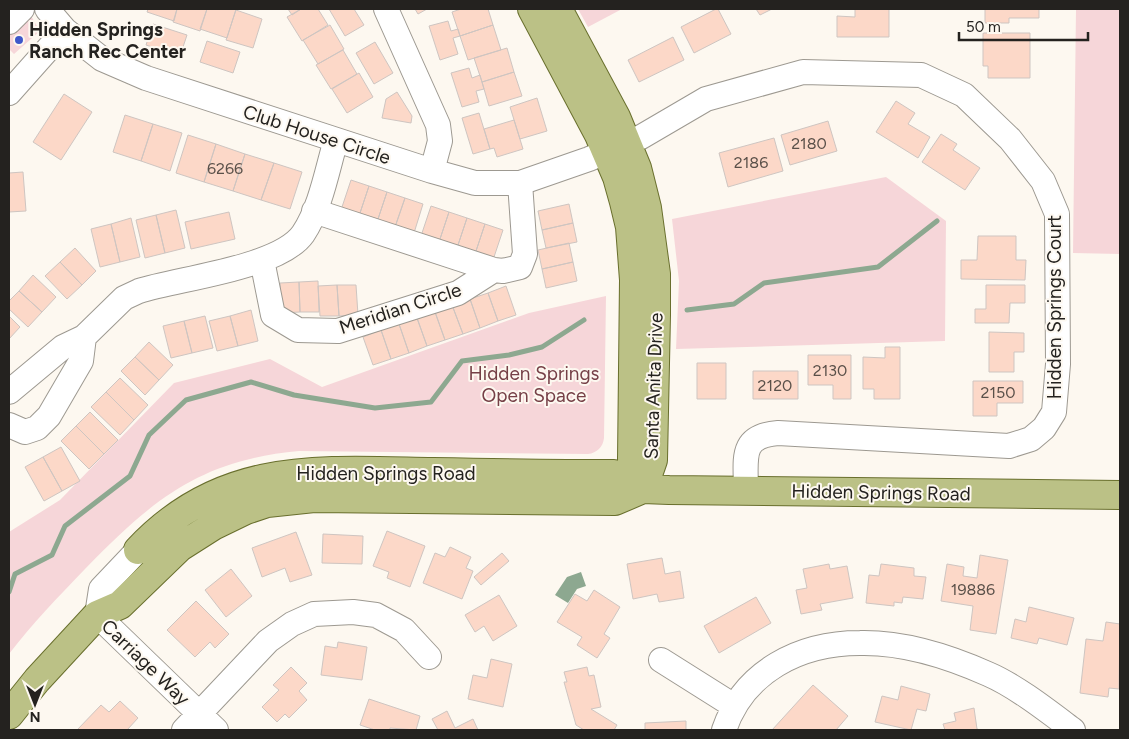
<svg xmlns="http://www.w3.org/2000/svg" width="1129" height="739" font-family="Figtree,sans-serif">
<rect width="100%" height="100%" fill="#fdf8f0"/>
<path fill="#f6d6d9" d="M9,9H27L40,31L14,54L9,49Z
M578,9H622L588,27Z
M1076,9H1120V254L1073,253Z
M886,177L946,221L945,341L676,349L679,281L672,219Z
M606,296L604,438C603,447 597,453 588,454L299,451C200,460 152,500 85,569C58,597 32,624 9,654V532L60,500L174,383L270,359L322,387L529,313Z"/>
<path fill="#8da890" d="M581,572L586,586L577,589L568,603L555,595L567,577Z"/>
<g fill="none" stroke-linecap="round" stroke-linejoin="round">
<path stroke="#8da890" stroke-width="5" d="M687,310L734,304L764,283L878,267L937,221
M9,592L15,574L52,555L65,526L130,476L149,435L186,400L251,382L294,395L375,408L431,402L462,361L509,355L542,347L584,320"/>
</g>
<path fill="#fcd8c8" stroke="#cec5c1" d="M148,9H177L174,21L147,12Z
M177,9H207L200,31L173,22Z
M207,9H236L227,38L200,29Z
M288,9H301L292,15Z
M301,9H318L328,25L302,41L287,17Z
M329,9H354L364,25L345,36Z
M415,9H427L418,14Z
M461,9H488L493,25L460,36L452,12Z
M716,9H718L731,34L694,53L681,27Z
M756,9H772L760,15Z
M855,9H889V37H837V16L855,17Z
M985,9H1039V18H1009V23H985Z
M236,10L262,19L253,48L226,40Z
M448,21L451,31L458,29L460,36L453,38L458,54L440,60L429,26Z
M153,24L187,35L180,56L146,45Z
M330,25L344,49L318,64L303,40Z
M493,25L501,50L468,60L460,36Z
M983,33H1030V78H988V66H983Z
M673,37L684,60L639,82L628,60Z
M207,41L240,52L233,73L200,62Z
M375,42L393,73L374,84L356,53Z
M507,48L514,72L482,82L474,58Z
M343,50L357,74L331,89L316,65Z
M469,68L472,78L480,75L484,89L476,91L479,102L462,107L451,73Z
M514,72L522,96L489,106L482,82Z
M359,73L373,97L347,113L332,89Z
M397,92L412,116L411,123L382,118L386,99Z
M64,94L92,112L61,160L33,142Z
M537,98L547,131L520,139L510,107Z
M896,101L915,113L908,124L930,137L918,158L876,132Z
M479,113L490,149L473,154L462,118Z
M125,115L153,124L141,161L113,152Z
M514,120L523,149L497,157L494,148L490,149L484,129Z
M828,121L837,151L790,165L781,135Z
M153,124L182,133L170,171L141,161Z
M941,134L957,144L953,150L980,168L965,190L922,162Z
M188,135L216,144L204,182L176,173Z
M774,138L783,171L728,187L719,153Z
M216,144L245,154L233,191L204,182Z
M245,154L274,163L261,200L233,191Z
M274,163L302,172L290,209L261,200Z
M23,172L26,211L9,212V173Z
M351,180L369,186L359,216L341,210Z
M369,186L387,192L377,222L359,216Z
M387,192L405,198L395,227L377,222Z
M405,198L423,204L414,233L395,227Z
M569,204L573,223L542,230L538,211Z
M431,206L449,212L439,242L421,236Z
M176,210L185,248L165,253L156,215Z
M229,212L235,239L191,249L185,222Z
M449,212L467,218L457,248L439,242Z
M156,215L165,253L145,258L136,220Z
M131,218L140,257L120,262L111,224Z
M467,218L485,224L475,254L457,248Z
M573,223L577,242L546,248L542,230Z
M111,224L120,262L100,267L91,229Z
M485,224L503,230L493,260L475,254Z
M978,236H1016V260H1026L1025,280L961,279V260H977Z
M569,243L573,262L542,269L538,250Z
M75,248L96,271L82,285L60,262Z
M60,262L82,285L67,299L45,276Z
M573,262L577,281L546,288L542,269Z
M33,275L56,297L42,312L19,291Z
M318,281L319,312H300L299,282Z
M299,282L300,312L281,313L280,283Z
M337,285H356L358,315L339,316Z
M337,285L339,316H320L318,286Z
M986,285H1025V303H1010L1009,323H975V309H986Z
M506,286L516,315L498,321L488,293Z
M19,291L42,312L28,327L9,309V301Z
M488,293L498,321L480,328L470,299Z
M470,299L480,328L463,334L452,305Z
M452,305L463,334L445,340L435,312Z
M251,310L258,341L238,346L230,316Z
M435,312L445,340L427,346L417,318Z
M9,316L20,327L9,339Z
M205,316L213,348L192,353L184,321Z
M230,316L238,346L217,351L209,321Z
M417,318L427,346L409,353L399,324Z
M184,321L192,353L171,358L163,326Z
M399,324L409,353L391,359L381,330Z
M381,330L391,359L373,365L363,337Z
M989,332L1024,333V352H1014V372H989Z
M149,342L173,365L159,380L135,357Z
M885,347H900V399H874V389H863V357L885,358Z
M808,355H851V399H833V385H808Z
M135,357L159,380L145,395L121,371Z
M697,363H726V399H697Z
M753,371H798V399H753Z
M120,378L148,405L134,420L106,392Z
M973,381H1023V403H997V416H973Z
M106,392L134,420L120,435L91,407Z
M90,412L118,440L104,454L76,426Z
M76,426L104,454L89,469L61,441Z
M61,447L80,481L62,491L43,457Z
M43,457L62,491L44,501L25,467Z
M387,531L425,546L410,587L387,578L389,572L373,566Z
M296,532L312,575L290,582L285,568L262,577L252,548Z
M323,534L363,536L362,564L322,563Z
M450,547L471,557L466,568L473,571L462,599L423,583L435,553L445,557Z
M502,553L509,561L481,585L474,577Z
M980,555L1008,560L996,634L970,630L973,606L941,601L947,564L964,567L963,576L977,578Z
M662,558L665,574L680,571L684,598L659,602L657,594L633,599L627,564Z
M829,564L830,569L847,566L853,598L820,604L822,610L801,614L796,590L807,588L803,569Z
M881,564L914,568V576L926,577L923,599L903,597L902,603L894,602V606L866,603L869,575L879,576Z
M231,569L252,596L226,617L205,590Z
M594,590L620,607L604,634L610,638L597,658L577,645L582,637L557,622L575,594L587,601Z
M499,595L517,626L493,641L484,626L475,632L465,615Z
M756,597L771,623L719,653L704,626Z
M196,601L229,634L215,648L210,642L195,657L167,630Z
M1029,607L1074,618L1067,645L1039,638L1037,644L1011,638L1015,619L1026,622Z
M1106,622L1120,624L1119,689L1109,688L1108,697L1080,693L1086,639L1103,641Z
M338,642L367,647L362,680L321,675L325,646L337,648Z
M491,659L512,664L503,707L468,699L473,675L487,678Z
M291,667L307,683L299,691L307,700L289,718L285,714L277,722L262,707L279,690L273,685Z
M587,667L589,676L594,675L601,707L591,709L617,725L614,730H584L576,725L564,682H567L564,672Z
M813,685L848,716L836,730H772Z
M901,686L930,694L926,711L917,709L911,730L875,722L882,696L898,700Z
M369,699L420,716L416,730L390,728V730H375L360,725Z
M120,701L138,718L127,730H77L101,705L109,712Z
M974,708L977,729L980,730H945L943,724L956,721L954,713Z
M447,711L455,728L473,719L478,730H438L432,719Z
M686,721V730H645V723Z"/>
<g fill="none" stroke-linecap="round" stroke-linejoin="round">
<defs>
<path id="minor" d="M47,9L65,30L102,59L146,78L432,171L475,183H520L589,159L641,137L706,99L803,72L921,75L964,95L1010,139L1043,181L1057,214L1058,364L1054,412L1044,428L1031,439L1009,446L778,433C739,436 746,459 746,491
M386,9L438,125L440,141L432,171
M9,22L22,9
M9,93L65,30
M314,211L494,270L503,271L520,267L525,254L520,183
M262,260L273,315L298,330L338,331L458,293L494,270
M84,337L124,298L139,291C180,278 279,268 303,234C321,207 327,170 336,140
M9,392L63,347L84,337L81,361L49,416L37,428L25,432L9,425
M138,550L101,589L97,615L216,730
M661,660L734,706
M184,730L268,641L292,624L314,614L353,612L376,615L404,630L429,657
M724,730C744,671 800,643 860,643C903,642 950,657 988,674C1016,686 1049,712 1073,730"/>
<path id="major" d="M532,9L599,135L617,177L624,202L630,227L634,280L632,459L643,489
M558,9L616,117L637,168L647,208L656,274V315L653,460L643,489
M138,550C222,460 319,470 433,472C493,473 554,474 614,474L643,489L669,490L1120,495
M9,715L37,680L97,615L120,605L180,547L213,526L246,510L267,503L314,498L615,501L643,489"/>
</defs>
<use href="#minor" stroke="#9d9991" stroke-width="26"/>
<use href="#major" stroke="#696f2d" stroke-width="30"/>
<use href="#minor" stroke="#fff" stroke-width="24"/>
<use href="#major" stroke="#bbc186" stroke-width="28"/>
</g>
<circle fill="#3e57ca" stroke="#fdf8f0" stroke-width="2" cx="19" cy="40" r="5"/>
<g text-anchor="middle" stroke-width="4" stroke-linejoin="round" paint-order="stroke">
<g font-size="16" fill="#5a5049">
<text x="809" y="149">2180</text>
<text x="751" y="168">2186</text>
<text x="225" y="174">6266</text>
<text x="830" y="376">2130</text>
<text x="775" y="391">2120</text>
<text x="998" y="398">2150</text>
<text x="973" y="595">19886</text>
</g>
<g font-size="19" font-weight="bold" fill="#24221f" stroke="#fdf8f0" text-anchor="start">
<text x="29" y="36">Hidden Springs<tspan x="29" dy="22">Ranch Rec Center</tspan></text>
</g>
<g font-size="19" fill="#24221f" stroke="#fdf8f0">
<text transform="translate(317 134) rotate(18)" y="7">Club House Circle</text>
<text transform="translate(1054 307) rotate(-90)" y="7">Hidden Springs Court</text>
<text transform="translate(400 308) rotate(-18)" y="7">Meridian Circle</text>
<text transform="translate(653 386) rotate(-88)" y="7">Santa Anita Drive</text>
<text x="386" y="480">Hidden Springs Road</text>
<text transform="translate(881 492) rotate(1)" y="7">Hidden Springs Road</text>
<text transform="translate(146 662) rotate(44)" y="7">Carriage Way</text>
</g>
<g font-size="19" fill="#764047" stroke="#fdf8f0">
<text x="534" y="380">Hidden Springs<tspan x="534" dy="22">Open Space</tspan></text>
</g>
</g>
<rect width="1129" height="739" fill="none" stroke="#24221f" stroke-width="20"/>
<g transform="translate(35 704) rotate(180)" stroke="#fdf8f0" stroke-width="4" paint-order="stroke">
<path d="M0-4L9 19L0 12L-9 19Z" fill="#24221f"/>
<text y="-8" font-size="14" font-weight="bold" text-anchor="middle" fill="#24221f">N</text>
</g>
<path d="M959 32v8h129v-8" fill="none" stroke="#24221f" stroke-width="2.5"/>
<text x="966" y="32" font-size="15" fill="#24221f" stroke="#fdf8f0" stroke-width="4" paint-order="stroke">50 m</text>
</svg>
